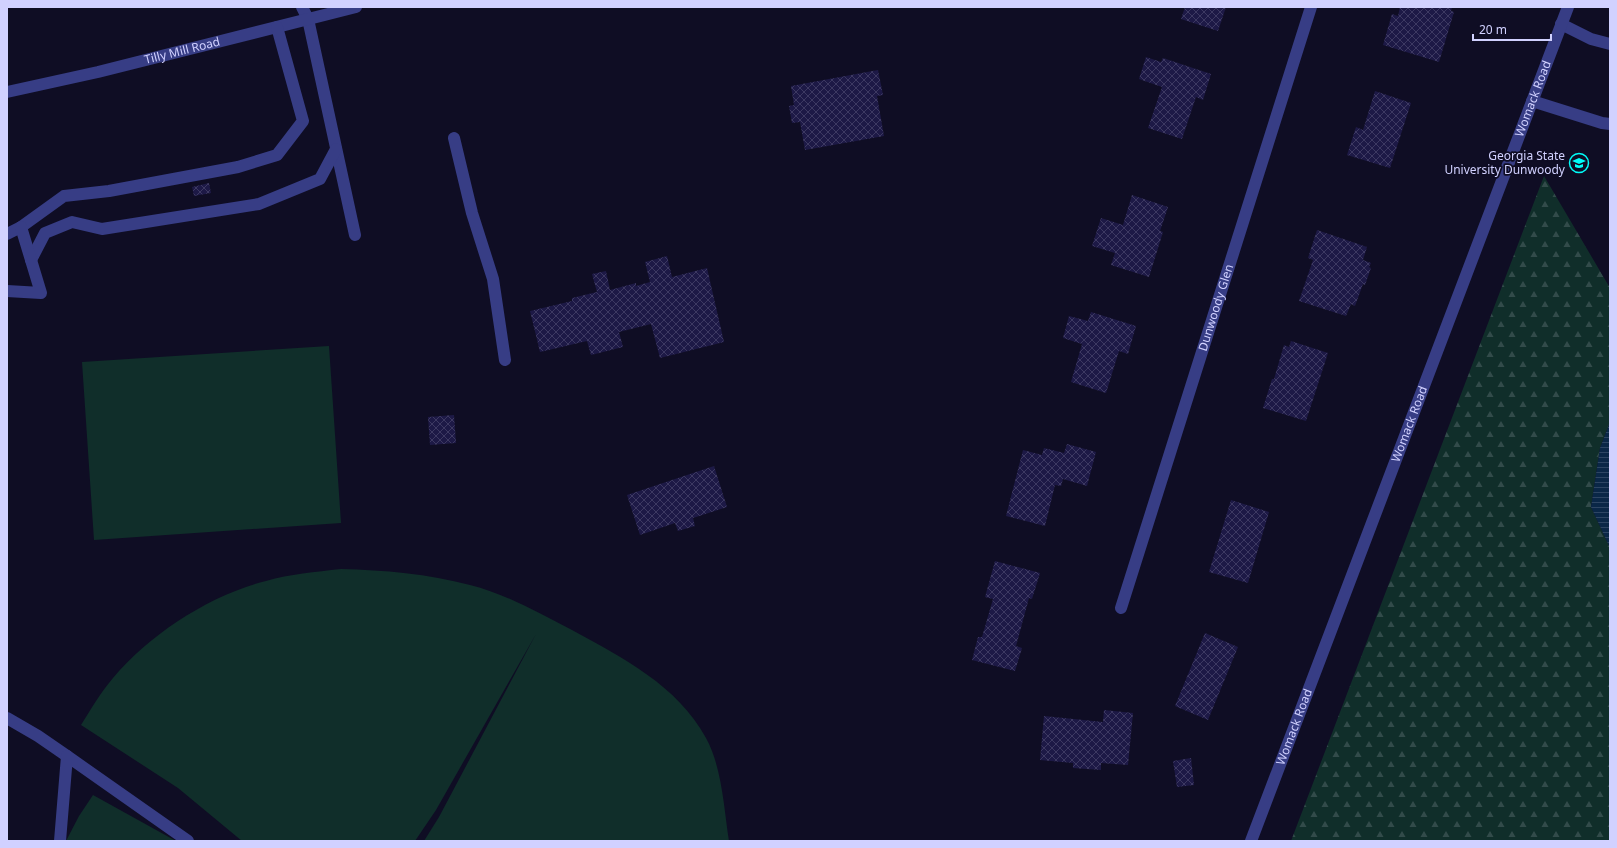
<svg xmlns="http://www.w3.org/2000/svg" width="1617" height="848" font-family="'Noto Sans',sans-serif">
<defs>
<pattern id="forest-firs" width="22" height="20" patternUnits="userSpaceOnUse"><rect width="22" height="20" fill="#102e2a"/><path d="M5 1l3.5 6h-7zM16 11l3.5 6h-7z" fill="#324b4a"/></pattern>
<pattern id="water-rules" width="6" height="5" patternUnits="userSpaceOnUse"><rect width="6" height="5" fill="#0a2747"/><path d="M0 2.5h6" fill="none" stroke="#2d4563"/></pattern>
<pattern id="building-cross-hatch" width="8" height="8" patternUnits="userSpaceOnUse"><rect width="8" height="8" fill="#1d1946"/><path d="M0 0l8 8M0 8l8-8" fill="none" stroke="#3d3962"/></pattern>
</defs>
<rect width="100%" height="100%" fill="#0f0d24"/>
<path fill="#102e2a" d="M329,346L341,523L94,540L82,362Z
M341,569C384,570 428,574 470,585C506,594 539,613 572,630C623,658 677,685 706,738C722,767 724,809 729,841H424L439,817L536,634L436,810L415,841H242L178,788L81,725C91,709 101,692 113,678C150,634 210,595 266,581C290,574 315,572 341,569Z
M93,795L176,841H66L79,816Z"/>
<path fill="url(#forest-firs)" d="M1544,176L1610,288V422L1600,448L1591,507L1610,548V841H1291Z"/>
<path fill="url(#water-rules)" d="M1610,422V548L1591,507L1600,448Z"/>
<path fill="url(#building-cross-hatch)" d="M1185,7H1226L1218,31L1181,19Z
M1400,7H1452L1451,11L1454,12L1439,62L1383,45L1392,14L1398,16Z
M1146,57L1161,62L1163,58L1211,74L1203,100L1196,97L1182,139L1148,128L1162,87L1139,79Z
M878,70L883,95L877,96L884,136L805,150L800,122L792,123L789,106L794,105L791,86Z
M1375,91L1411,103L1390,168L1347,155L1356,127L1363,130Z
M209,183L211,193L194,196L192,187Z
M1132,195L1168,207L1160,231L1163,232L1149,277L1111,265L1115,253L1092,246L1101,218L1123,225Z
M1317,230L1367,247L1363,260L1371,263L1369,267L1371,268L1365,285L1363,284L1355,306L1351,304L1346,316L1299,301L1313,260L1308,258Z
M667,256L672,277L707,268L724,342L660,358L651,324L619,332L623,347L591,355L587,341L540,352L530,311L572,301V298L597,292L592,274L606,271L610,290L636,283V286L650,282L645,262Z
M1091,312L1136,326L1128,354L1119,351L1106,393L1071,382L1082,344L1063,338L1069,316L1088,321Z
M1291,341L1328,353L1306,421L1263,408L1272,379H1274L1284,345L1289,347Z
M454,415L456,443L430,445L428,417Z
M1067,444L1096,452L1087,486L1063,479L1061,486L1055,485L1045,526L1006,516L1023,450L1042,455L1044,448L1064,453Z
M714,466L727,507L693,518L695,526L678,531L675,523L640,535L627,495Z
M1231,500L1269,512L1248,583L1209,572Z
M995,561L1040,573L1032,599L1029,598L1016,646L1022,648L1015,671L972,660L978,637H982L993,599L985,597Z
M1205,633L1238,647L1208,720L1175,706Z
M1104,710L1133,713L1128,765L1101,763V770L1073,768V763L1040,760L1044,716L1103,722Z
M1191,758L1194,785L1177,787L1173,761Z"/>
<g fill="none" stroke-linecap="round" stroke-linejoin="round">
<g stroke="#373d85" stroke-width="12">
<path d="M302,7L308,19L355,235"/>
<path d="M1561,24L1591,39L1610,44"/>
<path id="s1" d="M7,92L98,72L356,7"/>
<path d="M1532,101L1602,123L1610,124"/>
<path d="M454,138L472,213L493,279L505,360"/>
<path d="M7,234L21,227L64,196L109,191L238,167L277,155L303,121L277,27"/>
<path d="M31,260L45,233L72,222L102,229L259,204L320,179L336,149"/>
<path d="M7,291L41,293L21,227"/>
<path id="s2" d="M1121,608L1311,7"/>
<path d="M7,718L38,736L67,756"/>
<path d="M60,841L67,756L188,841"/>
<path id="s3" d="M1251,841L1568,7"/>
</g>
</g>
<defs>
<symbol id="university-ring" viewBox="-11 -11 22 22"><circle r="9.5" fill="#0f0d24" stroke="#00fcf9" stroke-width="1.5"/><path d="M0-5L7-2L0 1L-7-2ZM-4 1L0 2.5L4 1V4Q0 6-4 4Z" fill="#00fcf9"/></symbol>
</defs>
<g fill-rule="evenodd">
<use href="#university-ring" x="1568" y="152" width="22" height="22"/>
</g>
<g text-anchor="middle" stroke-width="3.5" stroke-linejoin="round" paint-order="stroke">
<g font-size="12" fill="#d1d1ff" stroke="#0f0d24">
<text dy="4" stroke="none"><textPath href="#s1" startOffset="180">Tilly Mill Road</textPath></text>
<text dy="4" stroke="none"><textPath href="#s3" startOffset="794">Womack Road</textPath></text>
<text dy="4" stroke="none"><textPath href="#s2" startOffset="315">Dunwoody Glen</textPath></text>
<text dy="4" stroke="none"><textPath href="#s3" startOffset="446">Womack Road</textPath></text>
<text dy="4" stroke="none"><textPath href="#s3" startOffset="122">Womack Road</textPath></text>
</g>
<g font-size="12" fill="#d1d1ff" stroke="#0f0d24" text-anchor="end">
<text x="1565" y="160">Georgia State<tspan x="1565" dy="14">University Dunwoody</tspan></text>
</g>
</g>
<rect width="1617" height="848" fill="none" stroke="#d1d1ff" stroke-width="16"/>
<path d="M1473 34v6h78v-6" fill="none" stroke="#d1d1ff" stroke-width="2"/>
<text x="1479" y="34" font-size="12" fill="#d1d1ff" stroke="#0f0d24" stroke-width="3" paint-order="stroke">20 m</text>
</svg>
